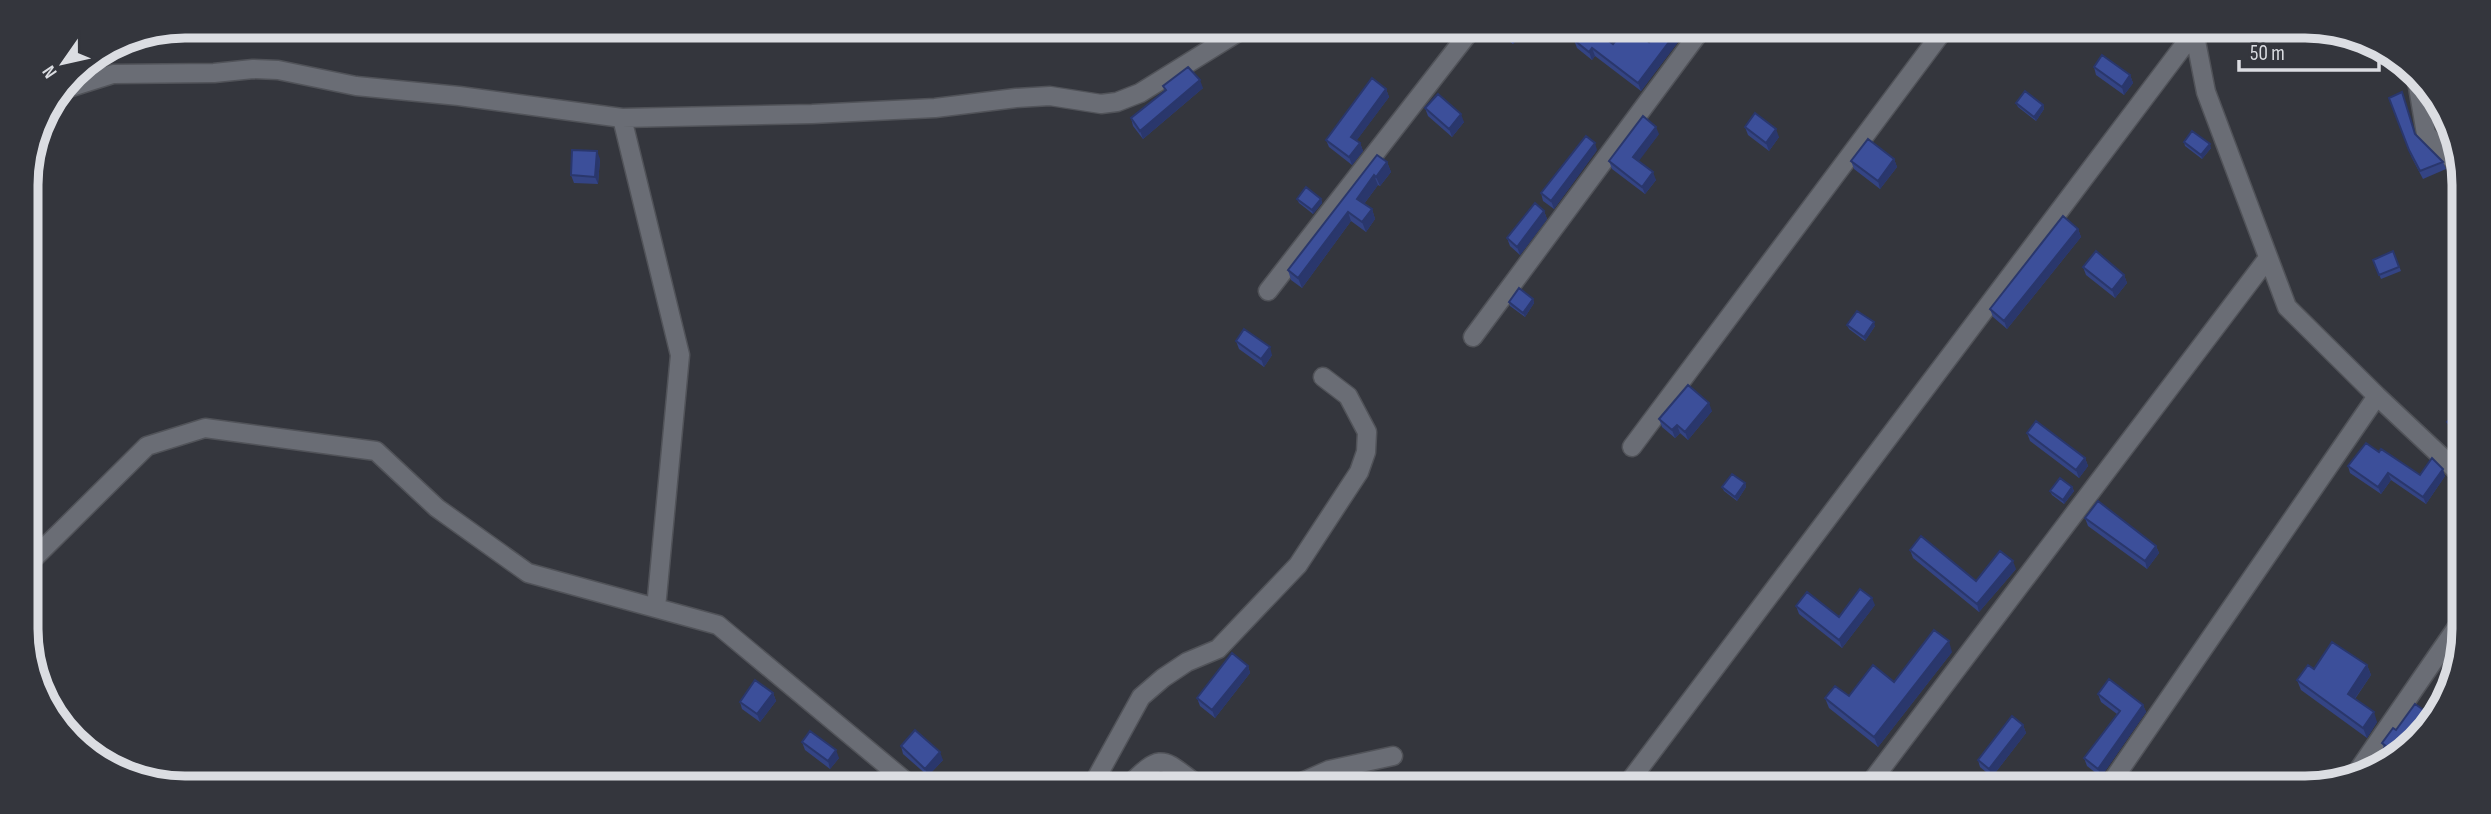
<svg xmlns="http://www.w3.org/2000/svg" width="2491" height="814" font-family="'Sofia Sans Condensed',sans-serif">
<rect width="100%" height="100%" fill="#34363d"/>
<g fill="none" stroke-linecap="round" stroke-linejoin="round">
<defs>
<path id="minor" d="M2194,31L2206,92L2287,307L2377,396L2460,474
M2416,75L2426,134L2462,169
M62,90L113,74L214,73L253,69L278,70L356,86L459,96L622,118L812,114L935,108L1016,98L1050,96L1101,104L1117,102L1140,93L1243,29
M622,118L680,355L656,608
M1268,291L1471,30
M1473,337L1701,30
M1632,447L1943,31
M29,563L147,446L205,428L376,451L437,508L528,573L718,625L909,784
M2357,772L2459,624
M1098,784V775L1141,697L1163,678L1187,662L1218,649L1298,565L1359,472L1366,452L1367,432L1348,396L1323,377
M1129,785C1163,751 1162,759 1198,785
M1295,785L1329,770L1393,756
M1626,786L2194,32
M1868,786L2268,258
M2108,787L2377,396"/>
</defs>
<use href="#minor" stroke="#515359" stroke-width="21"/>
<use href="#minor" stroke="#6a6d75" stroke-width="18"/>
</g>
<path fill="#344484" d="M1495,30H1522L1523,32L1513,44Z
M1681,38L1641,91L1595,56L1592,60L1577,48L1574,40L1613,44L1649,42Z
M2094,67L2130,75L2133,83L2124,95L2096,75Z
M1163,86L1203,88L1143,139L1133,126L1131,118L1165,92Z
M2428,87L2460,151L2437,128L2434,121Z
M1386,89L1389,97L1356,141L1360,143L1363,151L1352,165L1329,147L1326,140Z
M2389,98L2415,134L2443,162L2446,169L2423,179L2412,158Z
M2016,103L2043,105L2044,109L2036,121L2018,107Z
M1425,108L1464,122L1452,137L1428,116Z
M1745,127L1779,137L1769,151L1748,135Z
M1659,134L1638,161L1656,180L1645,194L1612,169L1609,161Z
M2184,142L2211,148L2202,159L2185,146Z
M1597,150L1554,209L1543,201L1541,193Z
M1377,155L1387,162L1391,172L1380,186L1378,185L1364,204L1372,209L1375,219L1366,232L1351,221L1302,288L1291,280L1288,270Z
M600,159L598,184L574,183L571,175Z
M1894,159L1897,167L1880,189L1854,169L1851,161Z
M1297,199H1321L1322,203L1313,214L1299,203Z
M1544,211L1547,219L1520,255L1510,246L1507,238Z
M2078,229L2081,237L2007,329L1993,317L1990,309Z
M2393,251L2401,271L2381,279L2373,260Z
M2083,267L2124,275L2127,283L2115,298L2086,275Z
M1533,299L1534,303L1525,317L1510,306L1509,302Z
M1847,325L1875,326L1865,341L1849,329Z
M1236,341L1272,355L1264,367L1239,349Z
M1712,411L1688,440L1680,433L1675,438L1662,427L1659,419Z
M2460,413V439L2450,430L2447,422Z
M2027,433L2085,458L2088,466L2079,478L2030,441Z
M2379,452L2420,475L2445,476L2426,504L2391,480L2381,494L2350,473L2348,466Z
M1745,483L1746,487L1737,501L1724,491L1722,487Z
M2072,487L2074,491L2064,504L2052,495L2050,491Z
M2085,518L2156,546L2159,553L2147,569L2088,526Z
M1910,550L1976,581L2016,569L1979,612L1913,558Z
M1875,605L1842,648L1799,614L1796,606L1839,617Z
M1952,652L1878,747L1829,708L1825,698L1849,696L1894,682Z
M2367,665L2371,675L2355,699L2377,722L2367,738L2301,690L2297,680L2314,669Z
M1248,666L1250,673L1215,718L1200,706L1197,698Z
M773,693L776,701L760,722L742,709L740,702Z
M2098,694L2143,705L2146,712L2101,777L2087,766L2084,758L2117,714L2101,702Z
M2428,713L2429,715L2403,755L2392,759L2387,755L2382,743L2396,730Z
M2023,725L2026,733L1992,777L1980,767L1978,760Z
M802,742L839,758L830,769L805,750Z
M901,746L943,760L928,776L903,754Z"/>
<path fill="#2a376c" d="M1515,30H1522L1523,32L1513,44L1510,36Z
M1678,30L1681,38L1641,91L1638,83Z
M1592,48L1595,56L1592,60L1589,52Z
M2130,75L2133,83L2124,95L2122,87Z
M1200,80L1203,88L1143,139L1140,131Z
M1386,89L1389,97L1354,144L1351,137Z
M2043,105L2044,109L2036,121L2034,117Z
M1461,114L1464,122L1452,137L1449,129Z
M1656,127L1659,134L1636,165L1633,157Z
M1776,129L1779,137L1769,151L1766,143Z
M1360,143L1363,151L1352,165L1349,157Z
M1595,143L1597,150L1554,209L1551,201Z
M2210,144L2211,148L2202,159L2201,155Z
M597,151L600,159L598,184L595,177Z
M1894,159L1897,167L1880,189L1878,181Z
M1387,162L1391,172L1380,186L1376,177Z
M1653,172L1656,180L1645,194L1642,187Z
M1374,175L1378,185L1361,208L1357,199Z
M1321,199L1322,203L1313,214L1312,210Z
M1372,209L1375,219L1366,232L1362,222Z
M1544,211L1547,219L1520,255L1517,247Z
M1348,212L1351,221L1302,288L1298,278Z
M2078,229L2081,237L2007,329L2004,321Z
M2124,275L2127,283L2115,298L2112,290Z
M1533,299L1534,303L1525,317L1523,313Z
M1874,322L1875,326L1865,341L1864,337Z
M1270,347L1272,355L1264,367L1261,359Z
M1709,403L1712,411L1688,440L1685,432Z
M1677,425L1680,433L1675,438L1672,430Z
M2085,458L2088,466L2079,478L2076,470Z
M2443,469L2445,476L2426,504L2423,497Z
M2388,473L2391,480L2381,494L2378,487Z
M1745,483L1746,487L1737,501L1735,497Z
M2072,487L2074,491L2064,504L2063,500Z
M2156,546L2159,553L2147,569L2145,561Z
M2013,561L2016,569L1979,612L1977,604Z
M1872,598L1875,605L1842,648L1839,640Z
M1949,641L1952,652L1878,747L1874,737Z
M2367,665L2371,675L2351,704L2348,694Z
M1248,666L1250,673L1215,718L1212,710Z
M773,693L776,701L760,722L757,714Z
M2143,705L2146,712L2101,777L2098,769Z
M2374,712L2377,722L2367,738L2363,728Z
M2428,713L2429,715L2403,755L2398,756Z
M2023,725L2026,733L1992,777L1989,769Z
M836,750L839,758L830,769L828,761Z
M940,752L943,760L928,776L925,769Z"/>
<path fill="#3c4f9a" stroke="#2a376c" stroke-width="2" d="M1502,30H1515L1510,36Z
M1582,30H1594L1613,44L1624,30H1633L1649,42L1658,30H1678L1638,83L1592,48L1589,52L1574,40Z
M2102,55L2130,75L2122,87L2094,67Z
M1188,67L1200,80L1140,131L1131,118L1166,90L1163,86Z
M1372,78L1386,89L1351,137L1360,143L1349,157L1326,140Z
M2428,87L2455,141L2434,121Z
M2025,91L2043,105L2034,117L2016,103Z
M2402,92L2415,134L2443,162L2420,171L2409,150L2389,98Z
M1438,94L1461,114L1449,129L1425,108Z
M1755,113L1776,129L1766,143L1745,127Z
M1643,116L1656,127L1633,157L1653,172L1642,187L1609,161Z
M2192,131L2210,144L2201,155L2184,142Z
M1586,136L1595,143L1551,201L1541,193Z
M1868,139L1894,159L1878,181L1851,161Z
M572,150L597,151L595,177L571,175Z
M1377,155L1387,162L1376,177L1374,175L1357,199L1372,209L1362,222L1348,212L1298,278L1288,270Z
M1306,187L1321,199L1312,210L1297,199Z
M1535,203L1544,211L1517,247L1507,238Z
M2063,216L2078,229L2004,321L1990,309Z
M2096,251L2124,275L2112,290L2083,267Z
M2393,251L2399,267L2379,275L2373,260Z
M1519,288L1533,299L1523,313L1509,302Z
M1857,311L1874,322L1864,337L1847,325Z
M1244,329L1270,347L1261,359L1236,341Z
M1688,385L1709,403L1685,432L1677,425L1672,430L1659,419Z
M2458,410L2460,413V433L2447,422Z
M2036,421L2085,458L2076,470L2027,433Z
M2366,443L2379,452L2381,449L2420,475L2432,458L2443,469L2423,497L2388,473L2378,487L2348,466Z
M1732,474L1745,483L1735,497L1722,487Z
M2060,478L2072,487L2063,500L2050,491Z
M2098,501L2156,546L2145,561L2085,518Z
M1921,536L1976,581L2000,551L2013,561L1977,604L1910,550Z
M1860,589L1872,598L1839,640L1796,606L1807,592L1839,617Z
M1934,630L1949,641L1874,737L1825,698L1835,686L1849,696L1873,665L1894,682Z
M2332,642L2367,665L2348,694L2374,712L2363,728L2297,680L2308,665L2314,669Z
M1232,653L1248,666L1212,710L1197,698Z
M2109,679L2143,705L2098,769L2084,758L2120,711L2098,694Z
M755,680L773,693L757,714L740,702Z
M2415,704L2428,713L2397,757L2384,748L2386,746L2382,743L2393,728L2396,730Z
M2012,716L2023,725L1989,769L1978,760Z
M915,730L940,752L925,769L901,746Z
M810,731L836,750L828,761L802,742Z
M2063,779L2073,787H2057Z"/>
<path d="M0 0H2491V814H0ZM185 38H2305A147 147 0 0 1 2452 185V629A147 147 0 0 1 2305 776H185A147 147 0 0 1 38 629V185A147 147 0 0 1 185 38Z" fill="#34363d" fill-rule="evenodd"/>
<path fill="none" stroke="#dbdde2" stroke-width="9" d="M185 38H2305A147 147 0 0 1 2452 185V629A147 147 0 0 1 2305 776H185A147 147 0 0 1 38 629V185A147 147 0 0 1 185 38Z"/>
<g transform="translate(63 63) rotate(236)" stroke="#34363d" stroke-width="5" paint-order="stroke">
<path d="M0-5L12 26L0 18L-12 26Z" fill="#dbdde2"/>
<text y="-10" font-size="19" font-weight="bold" text-anchor="middle" fill="#dbdde2">N</text>
</g>
<path d="M2239 60v10h140v-10" fill="none" stroke="#dbdde2" stroke-width="3.5"/>
<text x="2250" y="60" font-size="21" fill="#dbdde2" stroke="#34363d" stroke-width="5" paint-order="stroke">50 m</text>
</svg>
